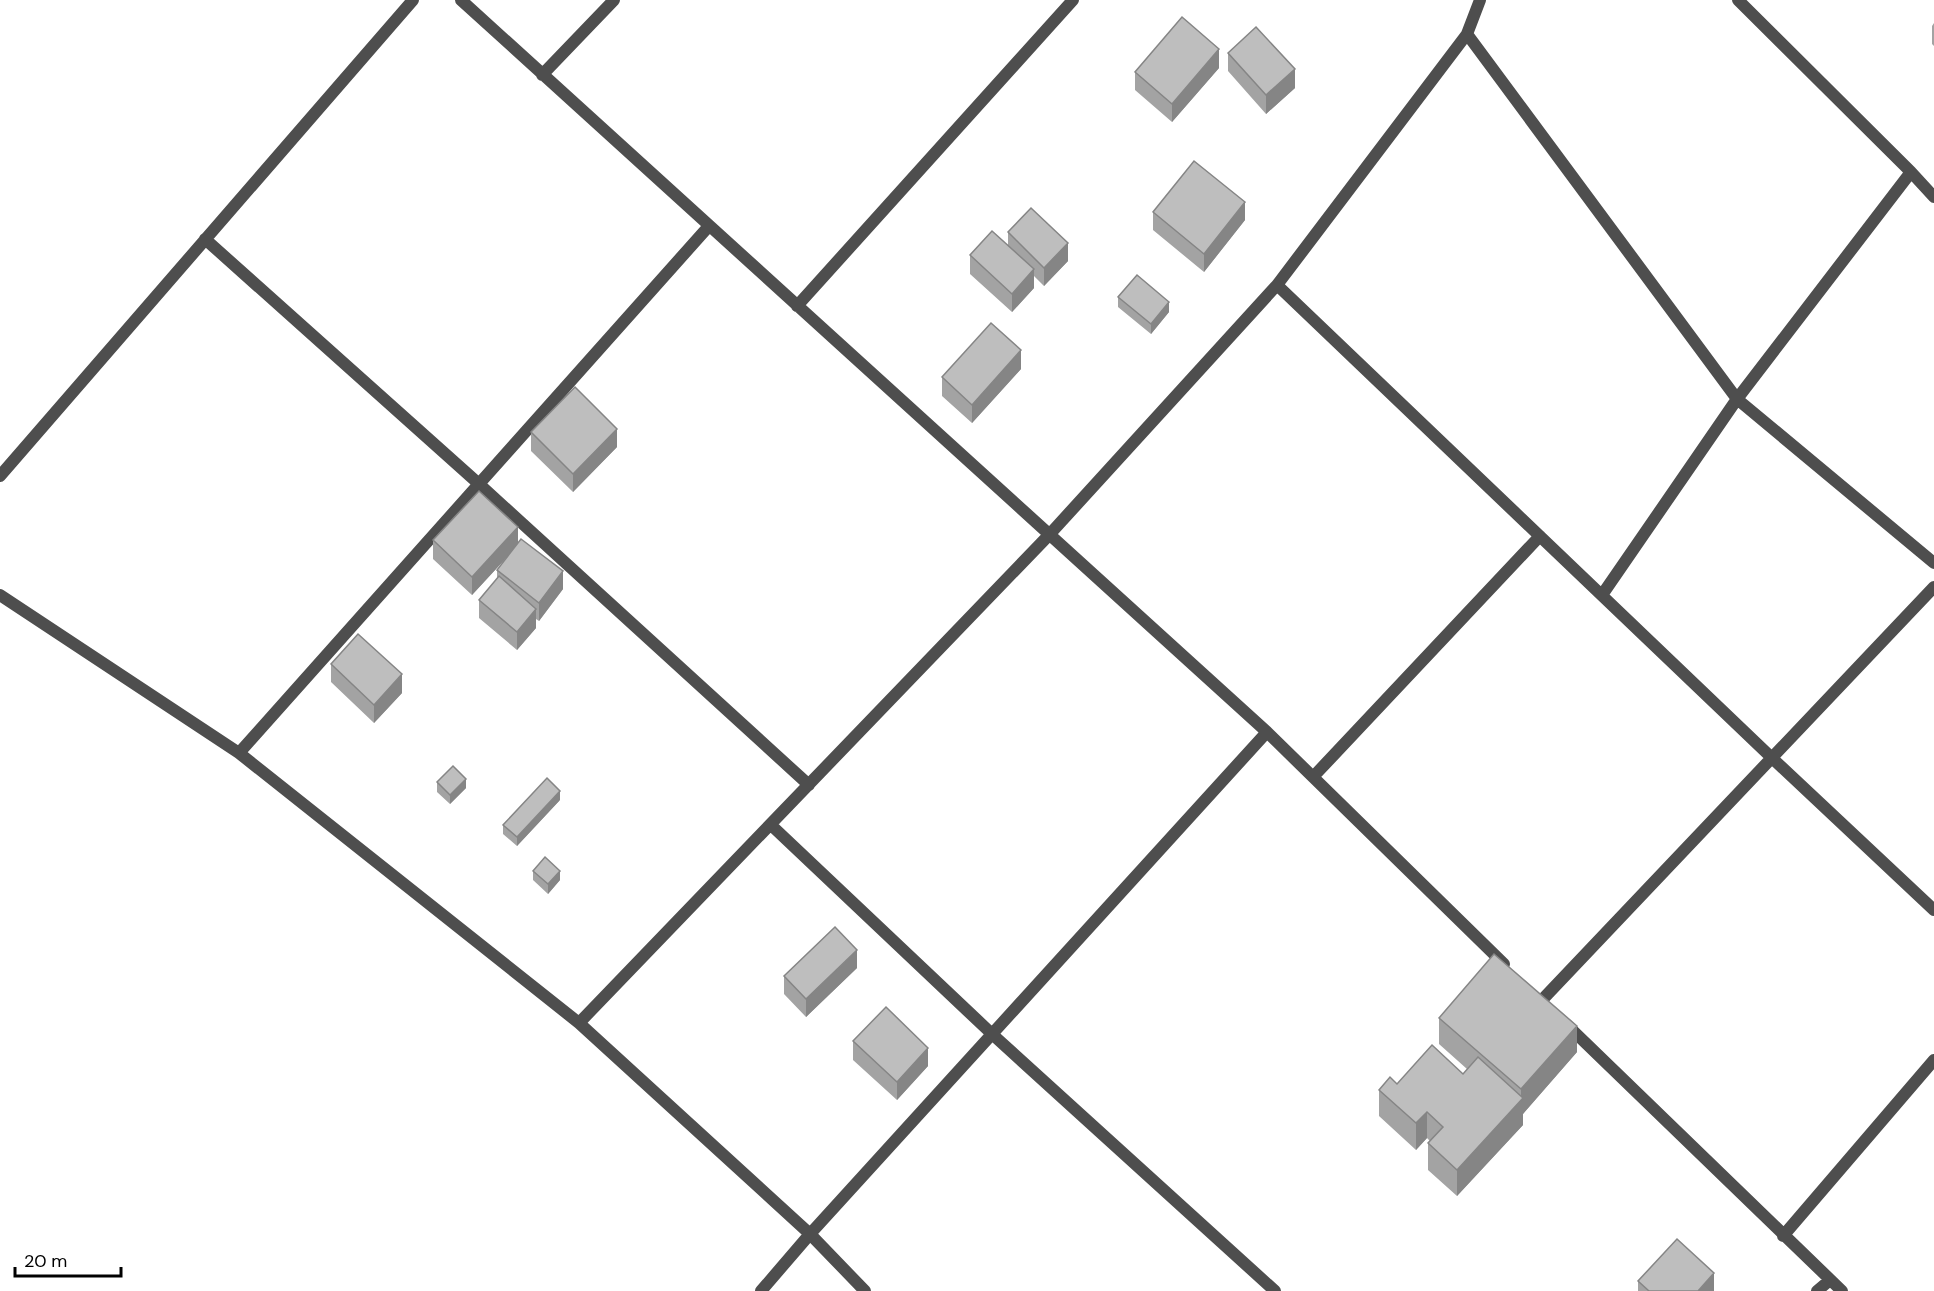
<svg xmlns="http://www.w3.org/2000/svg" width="1934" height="1291" font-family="'DM Sans',sans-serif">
<rect width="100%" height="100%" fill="#fff"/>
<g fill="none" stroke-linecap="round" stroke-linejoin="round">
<path stroke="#4e4e4e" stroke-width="12" d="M461,0L1267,732L1504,964
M1738,0L1911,172L1934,197
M1467,34L1737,399L1934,563
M542,75L614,0
M205,239L479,484L809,785
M1277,285L1772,758L1934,910
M797,306L1073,0
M0,476L413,0
M0,595L239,753L579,1023L810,1234L865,1291
M1602,595L1737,399L1911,172
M239,753L709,226
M1313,777L1540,536
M771,825L992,1034L1275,1291
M1542,1000L1934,587
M579,1023L1049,535L1277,285L1467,34L1480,0
M1566,1024L1842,1291
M1783,1236L1934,1060
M761,1291L810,1234L1267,732
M1817,1291L1830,1280"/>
</g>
<path fill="#a3a3a3" d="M1934,23V46L1932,44V26Z
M1228,53L1295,88L1266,114L1228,71Z
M1219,68L1172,122L1135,90V72Z
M1153,212L1245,220L1204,272L1153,230Z
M1008,232L1068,261L1044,286L1034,276V288L1012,312L970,274V255L1008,245Z
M1118,297L1169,312L1151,334L1118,307Z
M1021,369L972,423L942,396V377Z
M531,432L617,447L573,492L531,451Z
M433,540L518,543L563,589L539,621L536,619V628L517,650L479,618V600L497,579V570L509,555L472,595L433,559Z
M331,664L402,693L374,723L331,682Z
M437,782L466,788L450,804L437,792Z
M560,800L517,846L503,834V825Z
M533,871L560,880L548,894L533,880Z
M857,968L806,1017L784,994V976Z
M1439,1018L1577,1052L1523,1114V1125L1457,1196L1428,1170V1143L1430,1141L1427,1138L1416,1150L1379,1116V1090L1397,1084L1463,1074L1467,1069L1439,1044Z
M853,1041L928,1066L897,1100L853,1060Z
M1638,1281L1714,1291H1638Z"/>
<path fill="#858585" d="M1219,49V68L1172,122V104Z
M1295,69V88L1266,114V95Z
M1245,202V220L1204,272V254Z
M1068,243V261L1044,286V268Z
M1034,269V288L1012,312V294Z
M1169,302V312L1151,334V324Z
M1021,350V369L972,423V405Z
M617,429V447L573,492V474Z
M518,527V545L472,595V577Z
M563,571V589L539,621V603Z
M536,609V628L517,650V632Z
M402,674V693L374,723V705Z
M466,779V788L450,804V795Z
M560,791V800L517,846V837Z
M560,871V880L548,894V884Z
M857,950V968L806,1017V999Z
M1577,1026V1052L1523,1114V1125L1457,1196V1170L1521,1100V1089Z
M928,1048V1066L897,1100V1082Z
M1427,1112V1138L1416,1150V1123Z
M1714,1273V1291H1698Z"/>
<path fill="#bebebe" stroke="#858585" stroke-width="1.5" d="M1182,17L1219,49L1172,104L1135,72Z
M1256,27L1295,69L1266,95L1228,53Z
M1194,161L1245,202L1204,254L1153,212Z
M1031,208L1068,243L1044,268L1008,232Z
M992,231L1034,269L1012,294L970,255Z
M1137,275L1169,302L1151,324L1118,297Z
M991,323L1021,350L972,405L942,377Z
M575,387L617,429L573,474L531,432Z
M479,491L518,527L472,577L433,540Z
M521,539L563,571L539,603L497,570Z
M499,576L536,609L517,632L479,600Z
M358,634L402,674L374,705L331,664Z
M453,766L466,779L450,795L437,782Z
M547,778L560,791L517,837L503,825Z
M545,857L560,871L548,884L533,871Z
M835,927L857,950L806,999L784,976Z
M1494,954L1577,1026L1521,1089L1439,1018Z
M886,1007L928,1048L897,1082L853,1041Z
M1432,1045L1463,1074L1478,1057L1523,1098L1457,1170L1428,1143L1443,1127L1427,1112L1416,1123L1379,1090L1390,1077L1397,1084Z
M1677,1239L1714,1273L1698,1291H1649L1638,1281Z"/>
<path d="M15 1267v9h106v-9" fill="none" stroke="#000000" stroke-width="3"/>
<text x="24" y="1267" font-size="18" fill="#000000" stroke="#ffffff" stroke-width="4.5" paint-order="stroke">20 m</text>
</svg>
